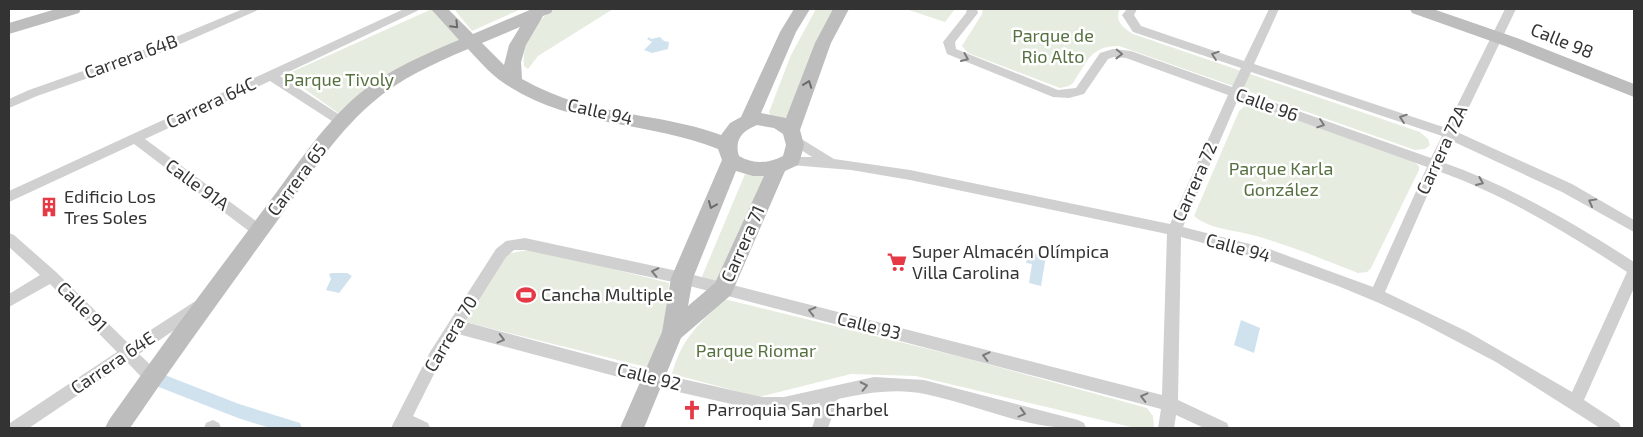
<svg xmlns="http://www.w3.org/2000/svg" width="1643" height="437" font-family="'Exo 2',sans-serif">
<rect width="100%" height="100%" fill="#fff"/>
<path fill="#e6ecdf" d="M432,9L461,41L341,115L285,75Z
M454,9H521L472,31Z
M555,9H613L538,56L528,69L524,66C522,43 535,20 555,9Z
M816,9H838L831,20L789,117L782,118L771,116L769,112L791,55Z
M910,9H955L945,22L909,10Z
M983,9H1120C1114,21 1123,28 1133,34L1420,132L1428,139L1430,145L1425,149L1415,150L1119,46C1090,46 1088,61 1073,83L1069,86L1060,88L968,53L962,46L982,14Z
M1246,105H1253L1410,159L1419,166V170L1371,268L1367,272L1358,273C1325,260 1291,246 1256,236C1236,230 1211,230 1194,216L1239,111Z
M745,174L770,177L721,284L701,279Z
M533,249L669,283L663,339L646,367L465,322L506,254Z
M724,299L965,358L1147,408L1153,416L1154,426L1152,428H1135L916,376L851,374L759,397L672,374C682,337 699,325 724,299Z"/>
<path fill="#cfe2ee" d="M649,37L651,39L660,37L664,41L669,42L668,49L652,53L644,50L652,42L647,39Z
M1028,252L1046,256L1041,286L1029,283L1032,264L1026,263Z
M332,273H347L352,276L339,293L326,290L331,279L329,274Z
M1241,320L1260,328L1254,353L1234,345Z"/>
<g fill="none" stroke-linecap="round" stroke-linejoin="round">
<path fill="#cfe2ee" fill-rule="evenodd" d="M152,370L239,404L300,423L302,428H270L238,418L146,382L144,377L146,372Z"/>
<path fill="#d0d0d0" fill-rule="evenodd" d="M243,9H258L256,11L162,52L37,96L9,108V99L29,90L154,46Z
M404,9H419L417,11L280,76L346,119L348,122L346,125H338L270,81L145,139L264,227L266,231L264,235L259,236L254,235L134,144L9,202V191Z
M967,9H977L978,13L955,42L956,49L1058,90L1076,88L1100,53L1113,49L1131,51L1232,87L1241,68L1133,32L1122,15L1127,9H1137L1134,15L1141,26L1244,61L1269,9H1279L1254,64L1446,128L1505,9H1516L1457,132L1572,184L1634,220V232L1562,192L1452,141L1442,162C1510,186 1574,223 1634,262V288L1584,400L1619,423L1621,428H1600L1496,362L1418,321L1379,303L1338,286L1269,261L1181,237L1178,400L1227,423L1229,428H1204L1176,415L1174,428H1158L1161,409L682,284L525,250H514L506,257L465,322L652,372L762,397H784L874,377L924,380L1078,420L1084,423L1086,428C1031,432 979,405 925,394C895,388 867,393 838,399L828,428H812L820,403L784,411H762L652,386L458,334L440,362L413,416L428,423L430,428H391L430,352L496,249L506,241L525,238L682,272L1162,395L1167,234L910,180L851,170L791,165L786,163L784,160L786,157H812L790,143L789,140L790,137L795,135L834,159L910,170L1170,224L1228,95L1126,58L1114,57L1108,59L1084,94L1069,98L1053,97L947,54L943,42L966,13ZM1251,72L1442,136L1431,158L1242,91ZM1238,99L1427,167L1373,287L1269,249L1183,227ZM1438,171C1505,195 1568,233 1627,272L1572,392L1468,332L1385,292Z
M9,233L14,235L56,272L129,344L194,302L199,300L204,302L206,306L204,310L139,354L158,372L160,377L158,382L152,384L146,382L127,362L29,428H9L10,423L117,352L50,284L9,307V294L40,275L9,247Z
M213,420L219,423L221,428H204L206,423Z"/>
<path fill="#bdbdbd" fill-rule="evenodd" d="M56,9H81L79,13L9,34V23Z
M431,9H448L473,34L532,9H553L551,13L543,16L526,45L521,62L522,79C540,89 559,97 579,103C626,116 675,118 721,135L730,123L741,117L780,32L794,9H810L796,32L761,113L786,118L815,43L833,9H849L831,43L800,130L804,145L800,160L798,165L785,171L731,295L681,338L644,428H620L662,332L671,278L722,160L718,149C651,122 573,127 510,87C494,78 481,63 468,49C435,63 399,79 372,103C333,136 305,183 275,224C226,292 177,359 130,428H105L109,420C158,350 210,282 261,213C292,173 320,127 359,94C388,70 425,54 459,40ZM520,27L509,45L504,65L482,43ZM757,125L774,128L783,134L786,145L783,156C768,164 753,164 739,156C734,140 742,131 757,125ZM736,171L753,176H764L715,283L688,306L693,278Z
M1410,9H1433L1517,38L1634,84V97L1505,46L1412,13Z"/>
</g>
<defs><path id="oneway-chevron" d="M-2-3.5L2.5 0L-2 3.5" fill="none" stroke-width="1.6" stroke-linecap="round" stroke-linejoin="round" transform="scale(1.25)"/></defs>
<g stroke="#6a6a6a">
<use href="#oneway-chevron" transform="translate(455 25) rotate(46)"/>
<use href="#oneway-chevron" transform="translate(808 84) rotate(-70)"/>
<use href="#oneway-chevron" transform="translate(712 205) rotate(113)"/>
</g>
<g stroke="#7a7a7a">
<use href="#oneway-chevron" transform="translate(1119 54) rotate(1)"/>
<use href="#oneway-chevron" transform="translate(1215 55) rotate(-161)"/>
<use href="#oneway-chevron" transform="translate(965 58) rotate(24)"/>
<use href="#oneway-chevron" transform="translate(1403 118) rotate(-161)"/>
<use href="#oneway-chevron" transform="translate(1321 124) rotate(19)"/>
<use href="#oneway-chevron" transform="translate(1480 182) rotate(23)"/>
<use href="#oneway-chevron" transform="translate(1592 202) rotate(-151)"/>
<use href="#oneway-chevron" transform="translate(655 272) rotate(-168)"/>
<use href="#oneway-chevron" transform="translate(812 311) rotate(-166)"/>
<use href="#oneway-chevron" transform="translate(501 339) rotate(15)"/>
<use href="#oneway-chevron" transform="translate(986 356) rotate(-166)"/>
<use href="#oneway-chevron" transform="translate(864 386) rotate(-12)"/>
<use href="#oneway-chevron" transform="translate(1144 397) rotate(-166)"/>
<use href="#oneway-chevron" transform="translate(1022 413) rotate(15)"/>
</g>
<defs>
<symbol id="building-bare" viewBox="-9 -9 18 18"><path d="M-4-6H4V6H1V3H-1V6H-4ZM-2.5-4.3h1.7v1.8h-1.7ZM.8-4.3h1.7v1.8H.8ZM-2.5-1h1.7V.8h-1.7ZM.8-1h1.7V.8H.8Z" fill="#e63946" stroke="#fff" stroke-width="2.5" paint-order="stroke"/></symbol>
<symbol id="supermarket-bare" viewBox="-9 -9 18 18"><path d="M-6-5.5h2.5l.6 2H6L4.5 2H-2.5L-4.4-4H-6ZM-1.5 3.2a1.3 1.3 0 1 0 .1 0ZM3 3.2a1.3 1.3 0 1 0 .1 0Z" fill="#e63946" stroke="#fff" stroke-width="2.5" paint-order="stroke"/></symbol>
<symbol id="stadium-bare" viewBox="-9 -9 18 18"><path d="M0-5a6.5 5 0 1 0 0 10a6.5 5 0 1 0 0-10ZM-3.5-1.8h7v3.6h-7Z" fill="#e63946" stroke="#fff" stroke-width="2.5" paint-order="stroke"/></symbol>
<symbol id="church-bare" viewBox="-9 -9 18 18"><path d="M-1.2-6h2.4v3.5h3.3v2.4h-3.3V6h-2.4V-.1h-3.3v-2.4h3.3Z" fill="#e63946" stroke="#fff" stroke-width="2.5" paint-order="stroke"/></symbol>
</defs>
<g fill-rule="evenodd">
<use href="#building-bare" x="35" y="193" width="28" height="28"/>
<use href="#supermarket-bare" x="883" y="248" width="28" height="28"/>
<use href="#stadium-bare" x="512" y="281" width="28" height="28"/>
<use href="#church-bare" x="678" y="396" width="28" height="28"/>
</g>
<g text-anchor="middle" stroke-width="5" stroke-linejoin="round" paint-order="stroke">
<g font-size="18" fill="#56703f" stroke="#fff">
<text x="1053" y="42">Parque de<tspan x="1053" dy="21">Rio Alto</tspan></text>
<text x="339" y="86">Parque Tivoly</text>
<text x="1281" y="175">Parque Karla<tspan x="1281" dy="21">González</tspan></text>
<text x="756" y="357">Parque Riomar</text>
</g>
<g font-size="18" fill="#333" stroke="#fff">
<text transform="translate(1562 41) rotate(22)" y="6">Calle 98</text>
<text transform="translate(131 57) rotate(-20)" y="6">Carrera 64B</text>
<text transform="translate(211 103) rotate(-25)" y="6">Carrera 64C</text>
<text transform="translate(1267 105) rotate(20)" y="6">Calle 96</text>
<text transform="translate(600 112) rotate(13)" y="6">Calle 94</text>
<text transform="translate(1442 150) rotate(-65)" y="6">Carrera 72A</text>
<text transform="translate(297 180) rotate(-53)" y="6">Carrera 65</text>
<text transform="translate(1195 182) rotate(-66)" y="6">Carrera 72</text>
<text transform="translate(197 185) rotate(36)" y="6">Calle 91A</text>
<text transform="translate(743 244) rotate(-66)" y="6">Carrera 71</text>
<text transform="translate(1238 248) rotate(15)" y="6">Calle 94</text>
<text transform="translate(82 307) rotate(45)" y="6">Calle 91</text>
<text transform="translate(869 326) rotate(14)" y="6">Calle 93</text>
<text transform="translate(451 334) rotate(-59)" y="6">Carrera 70</text>
<text transform="translate(113 363) rotate(-34)" y="6">Carrera 64E</text>
<text transform="translate(649 377) rotate(14)" y="6">Calle 92</text>
</g>
<g font-size="18" fill="#333" stroke="#fff" text-anchor="start">
<text x="64" y="203">Edificio Los<tspan x="64" dy="21">Tres Soles</tspan></text>
<text x="912" y="258">Super Almacén Olímpica<tspan x="912" dy="21">Villa Carolina</tspan></text>
<text x="541" y="301">Cancha Multiple</text>
<text x="707" y="416">Parroquia San Charbel</text>
</g>
</g>
<rect width="1643" height="437" fill="none" stroke="#333333" stroke-width="20"/>
</svg>
